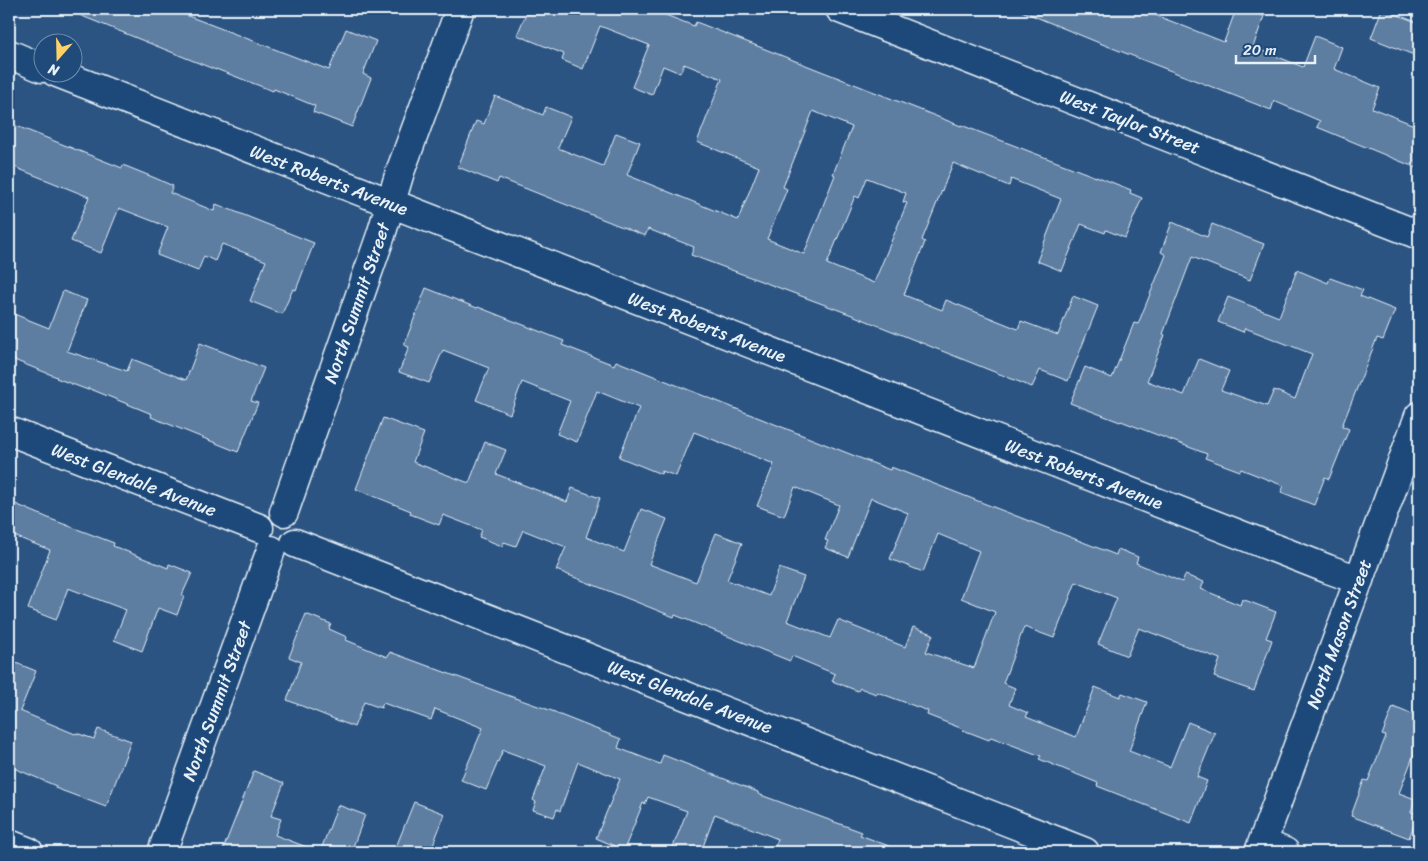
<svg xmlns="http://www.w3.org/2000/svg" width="1428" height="861" font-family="Sriracha,sans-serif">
<rect width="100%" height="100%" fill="#2b5482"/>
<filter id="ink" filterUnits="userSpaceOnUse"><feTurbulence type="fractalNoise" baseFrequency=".02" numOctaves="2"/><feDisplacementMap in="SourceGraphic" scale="10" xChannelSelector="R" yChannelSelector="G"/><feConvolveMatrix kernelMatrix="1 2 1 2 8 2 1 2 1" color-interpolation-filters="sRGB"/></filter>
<g filter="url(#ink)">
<path fill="#5d7da1" stroke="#e8f1f8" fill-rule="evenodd" d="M67,9H170L329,70L346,29L376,41L363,74L371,78L352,127L313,112L315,106L274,89L273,91L216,69V70L67,10Z
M528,9H650L694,26L696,22L961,126V125L1096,177V176L1131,190L1130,193L1142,198L1125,238L1106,230L1105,233L1081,224L1062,271L1037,261L1061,199L1011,179L1009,186L953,163L922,240L925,242L904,295L942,310L946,300L1018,329L1021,321L1058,335L1073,296L1098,306L1068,381L1040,370L1032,387L852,315L691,255L694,247L648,229L645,236L499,178L497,183L458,167L476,121L484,124L495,96L543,115L546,107L571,117L558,148L603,166L616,133L640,142L627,175L738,220L759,167L697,142L722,79L684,64L680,73L663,66L652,95L632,87L649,45L600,26L583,69L562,60L564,54L517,35ZM813,111L852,127L833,174L835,175L804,254L767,239L787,189L783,187ZM867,178L906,193L903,202L907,203L874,283L827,264L855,196L859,198Z
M1020,9H1152L1150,13L1224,42L1236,9H1243L1264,16L1253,47L1303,67L1315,36L1342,47L1334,69L1380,88L1372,108L1419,127V169L1317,127L1320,121L1274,101L1271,110L1097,42L1019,10Z
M1382,9L1419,23V57L1371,38Z
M9,123L122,168L123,165L155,178L173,186L170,193L214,211L216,204L314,243L296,290L293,289L282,314L250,301L266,261L222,244L215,261L204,256L198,271L157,255L168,227L119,208L101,253L71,241L89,197L9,165Z
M1172,222L1207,237L1212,224L1264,244L1250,280L1192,257L1163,334L1165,335L1147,381L1184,395L1199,359L1229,371L1221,390L1267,406L1274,390L1295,399L1312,354L1245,328L1243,332L1218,322L1228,297L1279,317L1297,270L1328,283L1330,278L1363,290L1360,296L1395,310L1383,340L1377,338L1342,426L1349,429L1329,479L1325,477L1314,505L1281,492L1284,486L1241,469L1240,471L1205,458L1207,454L1121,421L1120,422L1070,403L1085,367L1112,378L1134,323L1138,324L1166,255L1161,252Z
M426,288L477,308L478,307L564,341L562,345L614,365L616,361L890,470L891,467L1116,555L1118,549L1138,557L1136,563L1182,582L1185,575L1204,582L1201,589L1240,605L1242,599L1276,612L1266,638L1272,640L1254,691L1214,677L1220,659L1139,628L1127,656L1098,644L1117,598L1076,582L1054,638L1024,627L1003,683L1015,688L1009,705L1028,713L1026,717L1076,737L1095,687L1120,697L1122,693L1147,702L1129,751L1170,767L1188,722L1215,733L1197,777L1207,781L1191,823L1097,786L1098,783L1039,759L1041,756L991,737L989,740L963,730V729L927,715L928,711L877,692L876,694L860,688L858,691L832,681L835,674L792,656L790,661L675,615L674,617L556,570L566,547L523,530L516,546L504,542L502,546L479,537L482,530L443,515L439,525L410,514L411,511L356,489L383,418L424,433L413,462L469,483L485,442L506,450L496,474L567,502L572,488L600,498L586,537L624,552L641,509L667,519L649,564L696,582L716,533L742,543L727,580L769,596L779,568L804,577L787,621L830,638L838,620L905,647L913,627L933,634L926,652L974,668L995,612L961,598L979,551L938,534L923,572L890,559L908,513L871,498L848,557L825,548L828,541L825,540L839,505L795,487L784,516L757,506L774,464L694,432L676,476L662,471L661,474L619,457L639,408L597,391L577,442L557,434L570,401L522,382L510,414L476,400L489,368L443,350L429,383L399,372L409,347L404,345Z
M63,291L87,300L67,351L127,371L132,359L186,380L200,343L264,368L251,401L258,403L238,452L151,417L152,414L88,388V390L56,378L57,377L9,358V312L49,328Z
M13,503L53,520L114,543L113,546L168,568L169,564L192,573L182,595L184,596L177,615L158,608L142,651L114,640L126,610L68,588L56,620L28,609L50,550L9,534V515Z
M306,614L331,624L329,629L347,637L346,640L387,657L390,652L504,694L555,712V713L621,739L618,748L660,764L663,755L758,792V794L862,832L860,835L902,851L901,852H773L778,839L715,814L701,852H671L687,811L648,797L645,804L643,803L624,850L596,838L620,779L578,762L560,811L557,809L554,817L533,810L536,802L533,800L546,766L503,750L486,790L461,780L483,728L435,709L431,720L383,703L381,708L364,702L354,727L287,700L301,662L289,657Z
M9,660L36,671L20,711L75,734L76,733L94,739L98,729L131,741L106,807L55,788L56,786L9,766Z
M1393,707L1419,717V741L1399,793L1415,799L1411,812L1418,814L1409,838L1351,816L1364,780L1368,781L1386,736L1382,735Z
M254,771L284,783L271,816L281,819L275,835L317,851L316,852H222Z
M414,802L445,814L430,852H394Z
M338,805L365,815L351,852H320Z"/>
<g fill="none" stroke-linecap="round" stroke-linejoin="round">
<defs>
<path id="minor" d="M840,9L1419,235
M9,54L42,68
M55,72L1328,569L1359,580
M9,431L259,528
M284,512L381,235L400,172L460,9
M295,543L1085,852
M1263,843L1285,852
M9,844L29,852
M162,852L271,550"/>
<path id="major" d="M1259,852L1419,416"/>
</defs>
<use href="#minor" stroke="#e8f1f8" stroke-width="31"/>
<use href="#major" stroke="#e8f1f8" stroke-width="31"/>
<use href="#minor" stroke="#1f4a7a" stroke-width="28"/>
<use href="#major" stroke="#1f4a7a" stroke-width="28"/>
</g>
</g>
<g text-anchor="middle" stroke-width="4.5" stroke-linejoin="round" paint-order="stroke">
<g font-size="18" fill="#e8f1f8" stroke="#1f4a7a">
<text transform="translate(1130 122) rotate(21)" y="6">West Taylor Street</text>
<text transform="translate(329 180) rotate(21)" y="6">West Roberts Avenue</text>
<text transform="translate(357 303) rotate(-71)" y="6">North Summit Street</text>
<text transform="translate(707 327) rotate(21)" y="6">West Roberts Avenue</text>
<text transform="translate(1084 474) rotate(21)" y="6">West Roberts Avenue</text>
<text transform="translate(134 480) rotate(21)" y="6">West Glendale Avenue</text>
<text transform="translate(1339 634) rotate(-70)" y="6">North Mason Street</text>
<text transform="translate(690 697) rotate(21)" y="6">West Glendale Avenue</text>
<text transform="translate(217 701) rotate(-70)" y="6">North Summit Street</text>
</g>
</g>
<rect width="1428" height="861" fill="none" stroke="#1f4a7a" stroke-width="30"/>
<rect x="15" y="15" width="1398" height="831" fill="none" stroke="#e8f1f8" stroke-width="2" filter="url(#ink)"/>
<g transform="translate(58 58) rotate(200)"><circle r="24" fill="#1f4a7a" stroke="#6f8dac"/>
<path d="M0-4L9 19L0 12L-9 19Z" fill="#ffd166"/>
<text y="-8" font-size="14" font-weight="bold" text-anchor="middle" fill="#e8f1f8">N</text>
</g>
<path d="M1236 55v8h79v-8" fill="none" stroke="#e8f1f8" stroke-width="2.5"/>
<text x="1243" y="55" font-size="15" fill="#e8f1f8" stroke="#1f4a7a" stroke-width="4" paint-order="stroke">20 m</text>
</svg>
